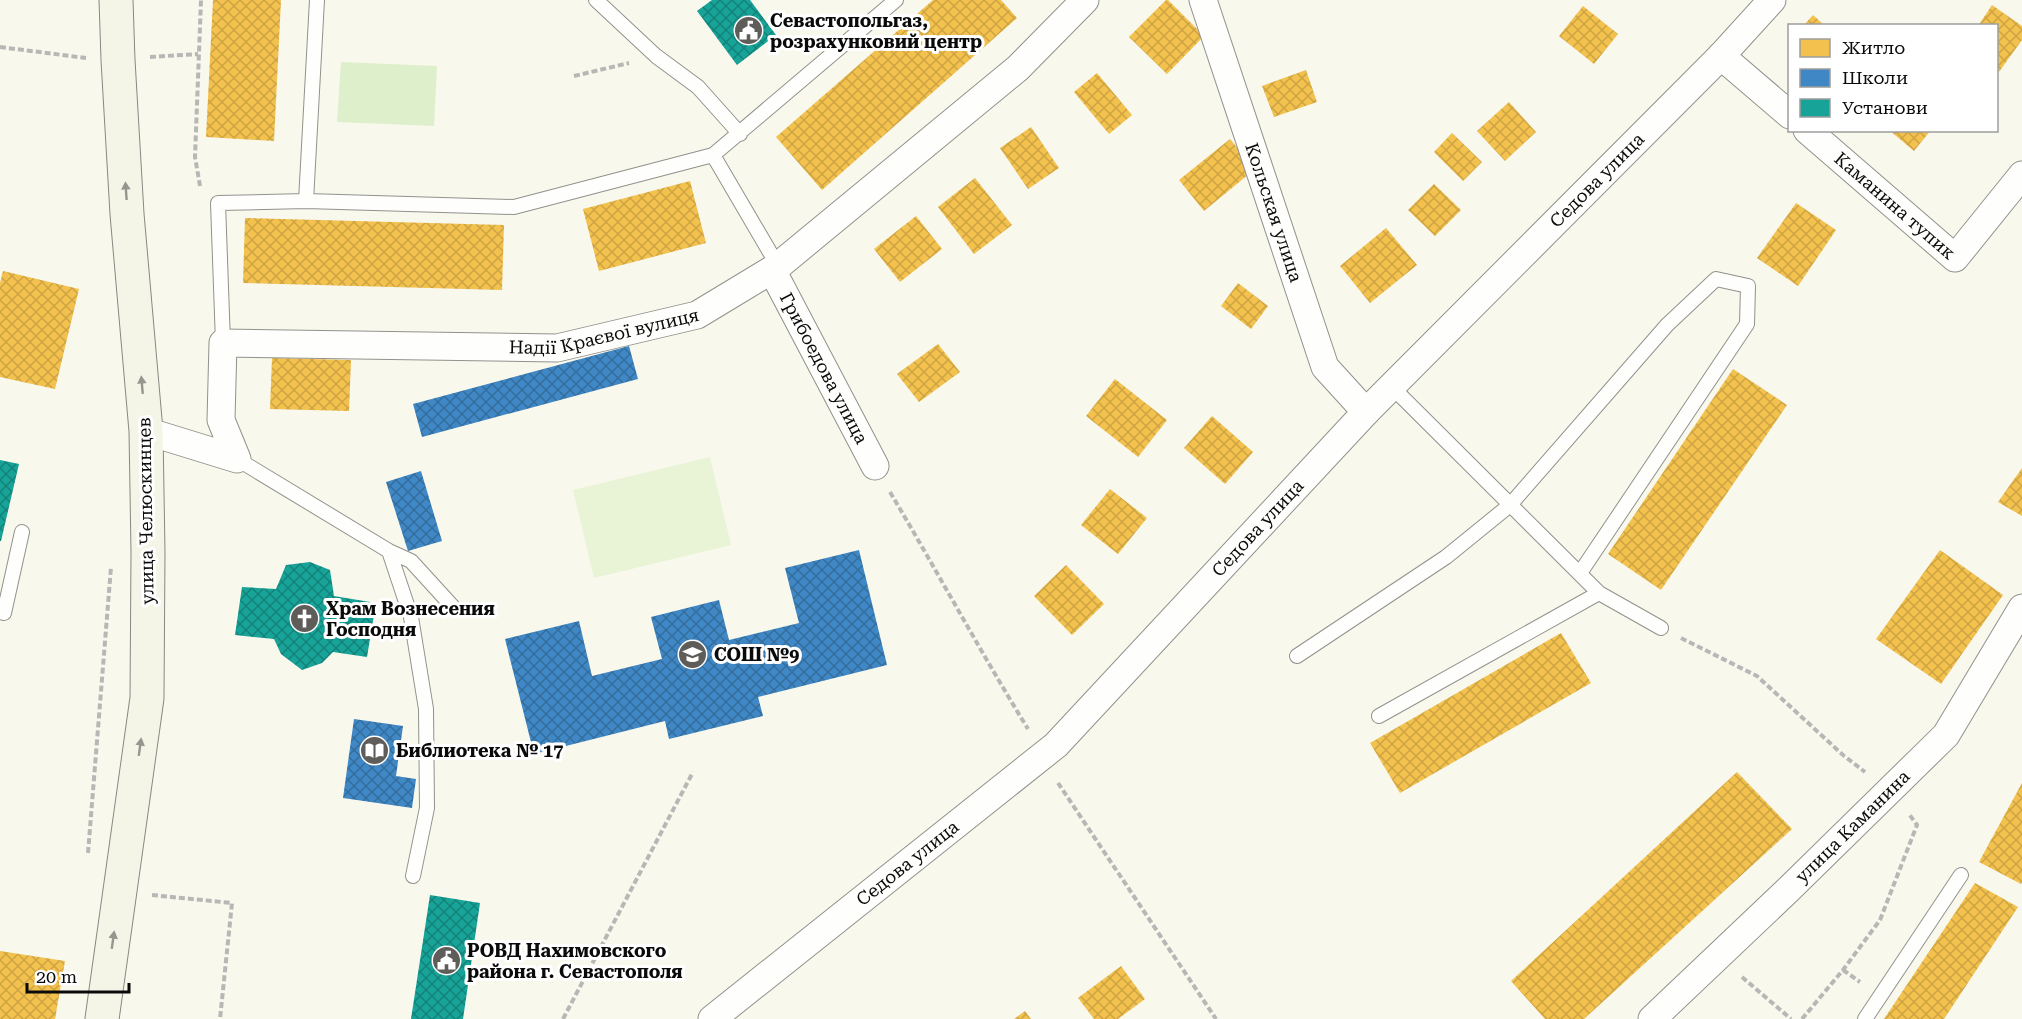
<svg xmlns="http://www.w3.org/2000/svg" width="2022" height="1019" font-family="'Roboto Serif',serif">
<defs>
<pattern id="homes-cross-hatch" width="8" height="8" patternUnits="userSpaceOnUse" patternTransform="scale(1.5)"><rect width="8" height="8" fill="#f2c14e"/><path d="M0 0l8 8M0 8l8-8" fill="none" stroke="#cea443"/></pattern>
<pattern id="schools-cross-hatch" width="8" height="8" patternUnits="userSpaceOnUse" patternTransform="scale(1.5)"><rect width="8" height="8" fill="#3f88c5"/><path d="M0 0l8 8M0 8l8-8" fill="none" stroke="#336d9e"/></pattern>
<pattern id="public-cross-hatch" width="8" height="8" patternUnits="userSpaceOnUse" patternTransform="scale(1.5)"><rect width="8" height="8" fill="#17a398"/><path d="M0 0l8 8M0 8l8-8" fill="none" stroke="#13837a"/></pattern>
</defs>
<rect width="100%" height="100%" fill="#f9f8ed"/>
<path fill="#deefcc" d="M341,62L437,66L434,126L337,122Z"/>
<path fill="#e9f3d6" d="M710,457L731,545L594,578L573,490Z"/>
<path fill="url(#homes-cross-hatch)" d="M213,0H281L274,141L206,137Z
M933,0H1001L1017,18L822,190L776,137Z
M1166,0H1168L1204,36L1167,74L1129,37Z
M1992,5L2022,26V40L1996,76V26H1978Z
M1583,6L1618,34L1594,64L1559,36Z
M1813,15L1825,26H1803Z
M1306,70L1317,102L1274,117L1262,86Z
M1097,73L1132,115L1109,134L1074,92Z
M1509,102L1536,132L1505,161L1477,131Z
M1031,127L1059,168L1028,189L1000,148Z
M1889,130H1931L1914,151Z
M1452,133L1482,162L1463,181L1434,152Z
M1230,139L1255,169L1204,211L1179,180Z
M975,178L1012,225L974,254L938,207Z
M690,181L706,243L599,271L583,209Z
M1434,184L1461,210L1435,236L1408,210Z
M1796,203L1836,230L1798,286L1757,258Z
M916,216L942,249L900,282L874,249Z
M245,218L504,225L502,290L243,283Z
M1386,228L1417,265L1370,303L1340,266Z
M3,271L79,289L55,389L0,377V283Z
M1238,283L1268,306L1251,329L1221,306Z
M938,344L960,372L919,402L897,374Z
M272,358L351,360L349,411L270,409Z
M1733,369L1787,405L1661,590L1608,554Z
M1115,379L1167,420L1138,457L1086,416Z
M1212,416L1253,452L1225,484L1184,448Z
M2022,468V516L1998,502Z
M1110,489L1147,518L1118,554L1081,525Z
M1940,550L2003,595L1941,684L1876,639Z
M1066,565L1104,604L1072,635L1034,596Z
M1561,633L1591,683L1400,793L1370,743Z
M1737,772L1792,829L1584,1019H1545L1511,981Z
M2022,783V882L2021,884L1979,862Z
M1975,883L2018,907L1944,1019H1884Z
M0,951L65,961L55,1019H0Z
M1121,966L1145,999L1118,1019H1094L1078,998Z
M1025,1011L1031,1019H1014Z"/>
<path fill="url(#schools-cross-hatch)" d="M629,346L638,379L422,437L413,404Z
M421,471L442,541L408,551L386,482Z
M859,550L887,665L758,697L763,716L669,739L665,721L534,754L505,639L579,621L592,676L662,659L651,617L719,600L729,640L799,623L785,568Z
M354,719L403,726L396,776L416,779L412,808L343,798Z"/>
<path fill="url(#public-cross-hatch)" d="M712,0H750L776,35L737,65L697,11Z
M0,460L19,464L1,541H0Z
M310,562L330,570L334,596L376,603L367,657L333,652L322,663L302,670L281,654L274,639L235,635L242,587L276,589L286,565Z
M430,895L480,903L463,1019H411Z"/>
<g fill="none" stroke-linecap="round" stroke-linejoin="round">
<defs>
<path id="service" d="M596,0L656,56L698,87L740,134
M713,155L778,266
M306,201L514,207L713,155L896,0
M223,343L218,203L306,201L317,0
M237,459L389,551L411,561L453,607
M389,551L411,617L426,709L427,808L413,876
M1599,593L1661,628
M0,612L4,613L22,532
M1297,656L1446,557L1510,505L1667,325L1716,279L1748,286L1747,324L1580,573
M1379,716L1599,593L1391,386
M1865,1019L1961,875"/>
<g id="minor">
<path id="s1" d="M1203,0L1325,367L1366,412"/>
<path d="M1721,56L1790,115"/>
<path id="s2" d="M1807,130L1955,258L2022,175"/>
<path id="s3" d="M772,270L875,466"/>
<path id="s4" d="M146,431L237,459L221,420L223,343L557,348L697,315L778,266L1018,68L1085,0"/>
<path id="s5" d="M712,1019L1056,745L1366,412L1721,56L1772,0"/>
<path id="s6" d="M1652,1019L1789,889L1946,735L2022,608"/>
</g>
<path id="secondary" d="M102,1019L147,698L148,552L146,431L127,214L118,60L116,0"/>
</defs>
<use href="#service" stroke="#92918c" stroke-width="16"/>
<use href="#minor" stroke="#92918c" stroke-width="29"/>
<use href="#secondary" stroke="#888883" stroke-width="35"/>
<path stroke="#b7b7b5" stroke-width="4" stroke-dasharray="6 3" stroke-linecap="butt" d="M0,47L86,58
M150,57L198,54
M574,76L629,63
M200,186L195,157L201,0
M890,492C937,571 980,651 1028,729
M1681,638L1757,676L1843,755L1865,772
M1058,783L1216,1019
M88,853L111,567
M152,895L232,903L220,1019
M1843,970L1860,982
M1742,977L1791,1019
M563,1019L693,772
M1802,1019L1843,970L1880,920L1917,825L1909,814"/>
<use href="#service" stroke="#fefefc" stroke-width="14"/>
<use href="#minor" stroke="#fefefc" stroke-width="27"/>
<use href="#secondary" stroke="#f4f4e7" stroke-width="33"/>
</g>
<defs><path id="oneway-solid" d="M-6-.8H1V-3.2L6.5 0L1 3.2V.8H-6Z" transform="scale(1.5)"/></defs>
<g fill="#96968f">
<use href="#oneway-solid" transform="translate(126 191) rotate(-94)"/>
<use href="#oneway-solid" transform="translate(142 385) rotate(-95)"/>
<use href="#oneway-solid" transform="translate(140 747) rotate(-82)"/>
<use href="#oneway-solid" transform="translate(113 940) rotate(-82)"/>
</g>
<defs>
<symbol id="civic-disc" viewBox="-11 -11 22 22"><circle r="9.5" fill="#5e5d59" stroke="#fff"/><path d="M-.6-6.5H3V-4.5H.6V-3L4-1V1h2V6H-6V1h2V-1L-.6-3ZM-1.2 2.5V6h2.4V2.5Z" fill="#fff"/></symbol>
<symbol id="church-disc" viewBox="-11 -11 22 22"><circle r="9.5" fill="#5e5d59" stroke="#fff"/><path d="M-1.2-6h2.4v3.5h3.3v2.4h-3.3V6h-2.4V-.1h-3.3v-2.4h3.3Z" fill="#fff"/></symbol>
<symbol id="school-disc" viewBox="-11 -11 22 22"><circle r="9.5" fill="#5e5d59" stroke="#fff"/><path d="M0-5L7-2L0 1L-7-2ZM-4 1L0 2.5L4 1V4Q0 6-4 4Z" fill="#fff"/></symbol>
<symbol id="library-disc" viewBox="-11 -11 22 22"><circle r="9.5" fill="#5e5d59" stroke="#fff"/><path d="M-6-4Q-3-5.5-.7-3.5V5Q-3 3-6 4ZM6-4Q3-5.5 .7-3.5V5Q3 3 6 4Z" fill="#fff"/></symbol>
</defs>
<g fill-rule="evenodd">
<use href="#civic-disc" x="732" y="14" width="33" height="33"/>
<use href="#church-disc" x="288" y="602" width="33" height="33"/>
<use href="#school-disc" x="676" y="638" width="33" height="33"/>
<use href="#library-disc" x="358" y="734" width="33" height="33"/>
<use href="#civic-disc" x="430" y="944" width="33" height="33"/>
</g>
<g text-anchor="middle" stroke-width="6" stroke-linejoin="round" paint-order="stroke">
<g font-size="18" font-weight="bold" fill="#0a0a0a" stroke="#fff" text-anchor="start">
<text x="770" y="27">Севастопольгаз,<tspan x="770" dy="21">розрахунковий центр</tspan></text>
<text x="326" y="615">Храм Вознесения<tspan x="326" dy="21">Господня</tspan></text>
<text x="714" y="661">СОШ №9</text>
<text x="396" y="757">Библиотека № 17</text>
<text x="467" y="957">РОВД Нахимовского<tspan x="467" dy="21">района г. Севастополя</tspan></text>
</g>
<g font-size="18" fill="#0a0a0a" stroke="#fff">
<text dy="6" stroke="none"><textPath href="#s5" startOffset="1222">Седова улица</textPath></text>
<text dy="6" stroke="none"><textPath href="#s2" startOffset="116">Каманина тупик</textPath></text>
<text dy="6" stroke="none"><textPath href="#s1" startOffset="224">Кольская улица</textPath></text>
<text dy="6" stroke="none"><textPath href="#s4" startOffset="597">Надії Краєвої вулиця</textPath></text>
<text dy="6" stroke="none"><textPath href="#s3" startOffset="111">Грибоедова улица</textPath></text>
<text transform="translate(146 511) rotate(-91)" y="6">улица Челюскинцев</text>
<text dy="6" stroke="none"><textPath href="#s5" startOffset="736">Седова улица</textPath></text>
<text dy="6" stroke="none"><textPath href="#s6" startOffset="278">улица Каманина</textPath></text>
<text dy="6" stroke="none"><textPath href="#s5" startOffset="250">Седова улица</textPath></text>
</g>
</g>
<rect x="1788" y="24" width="210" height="108" fill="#ffffff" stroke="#9d9d9d" stroke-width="1.5"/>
<rect x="1800" y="39" width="30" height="18" fill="#f2c14e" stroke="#9d9d9d" stroke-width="1.5"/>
<text x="1842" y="54" font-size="18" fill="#0a0a0a">Житло</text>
<rect x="1800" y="69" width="30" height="18" fill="#3f88c5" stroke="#9d9d9d" stroke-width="1.5"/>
<text x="1842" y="84" font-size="18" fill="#0a0a0a">Школи</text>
<rect x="1800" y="99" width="30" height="18" fill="#17a398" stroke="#9d9d9d" stroke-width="1.5"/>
<text x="1842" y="114" font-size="18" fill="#0a0a0a">Установи</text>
<path d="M27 983v9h102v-9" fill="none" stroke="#0a0a0a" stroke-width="3"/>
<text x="36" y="983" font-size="18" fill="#0a0a0a" stroke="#ffffff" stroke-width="4.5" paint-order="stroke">20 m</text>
</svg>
